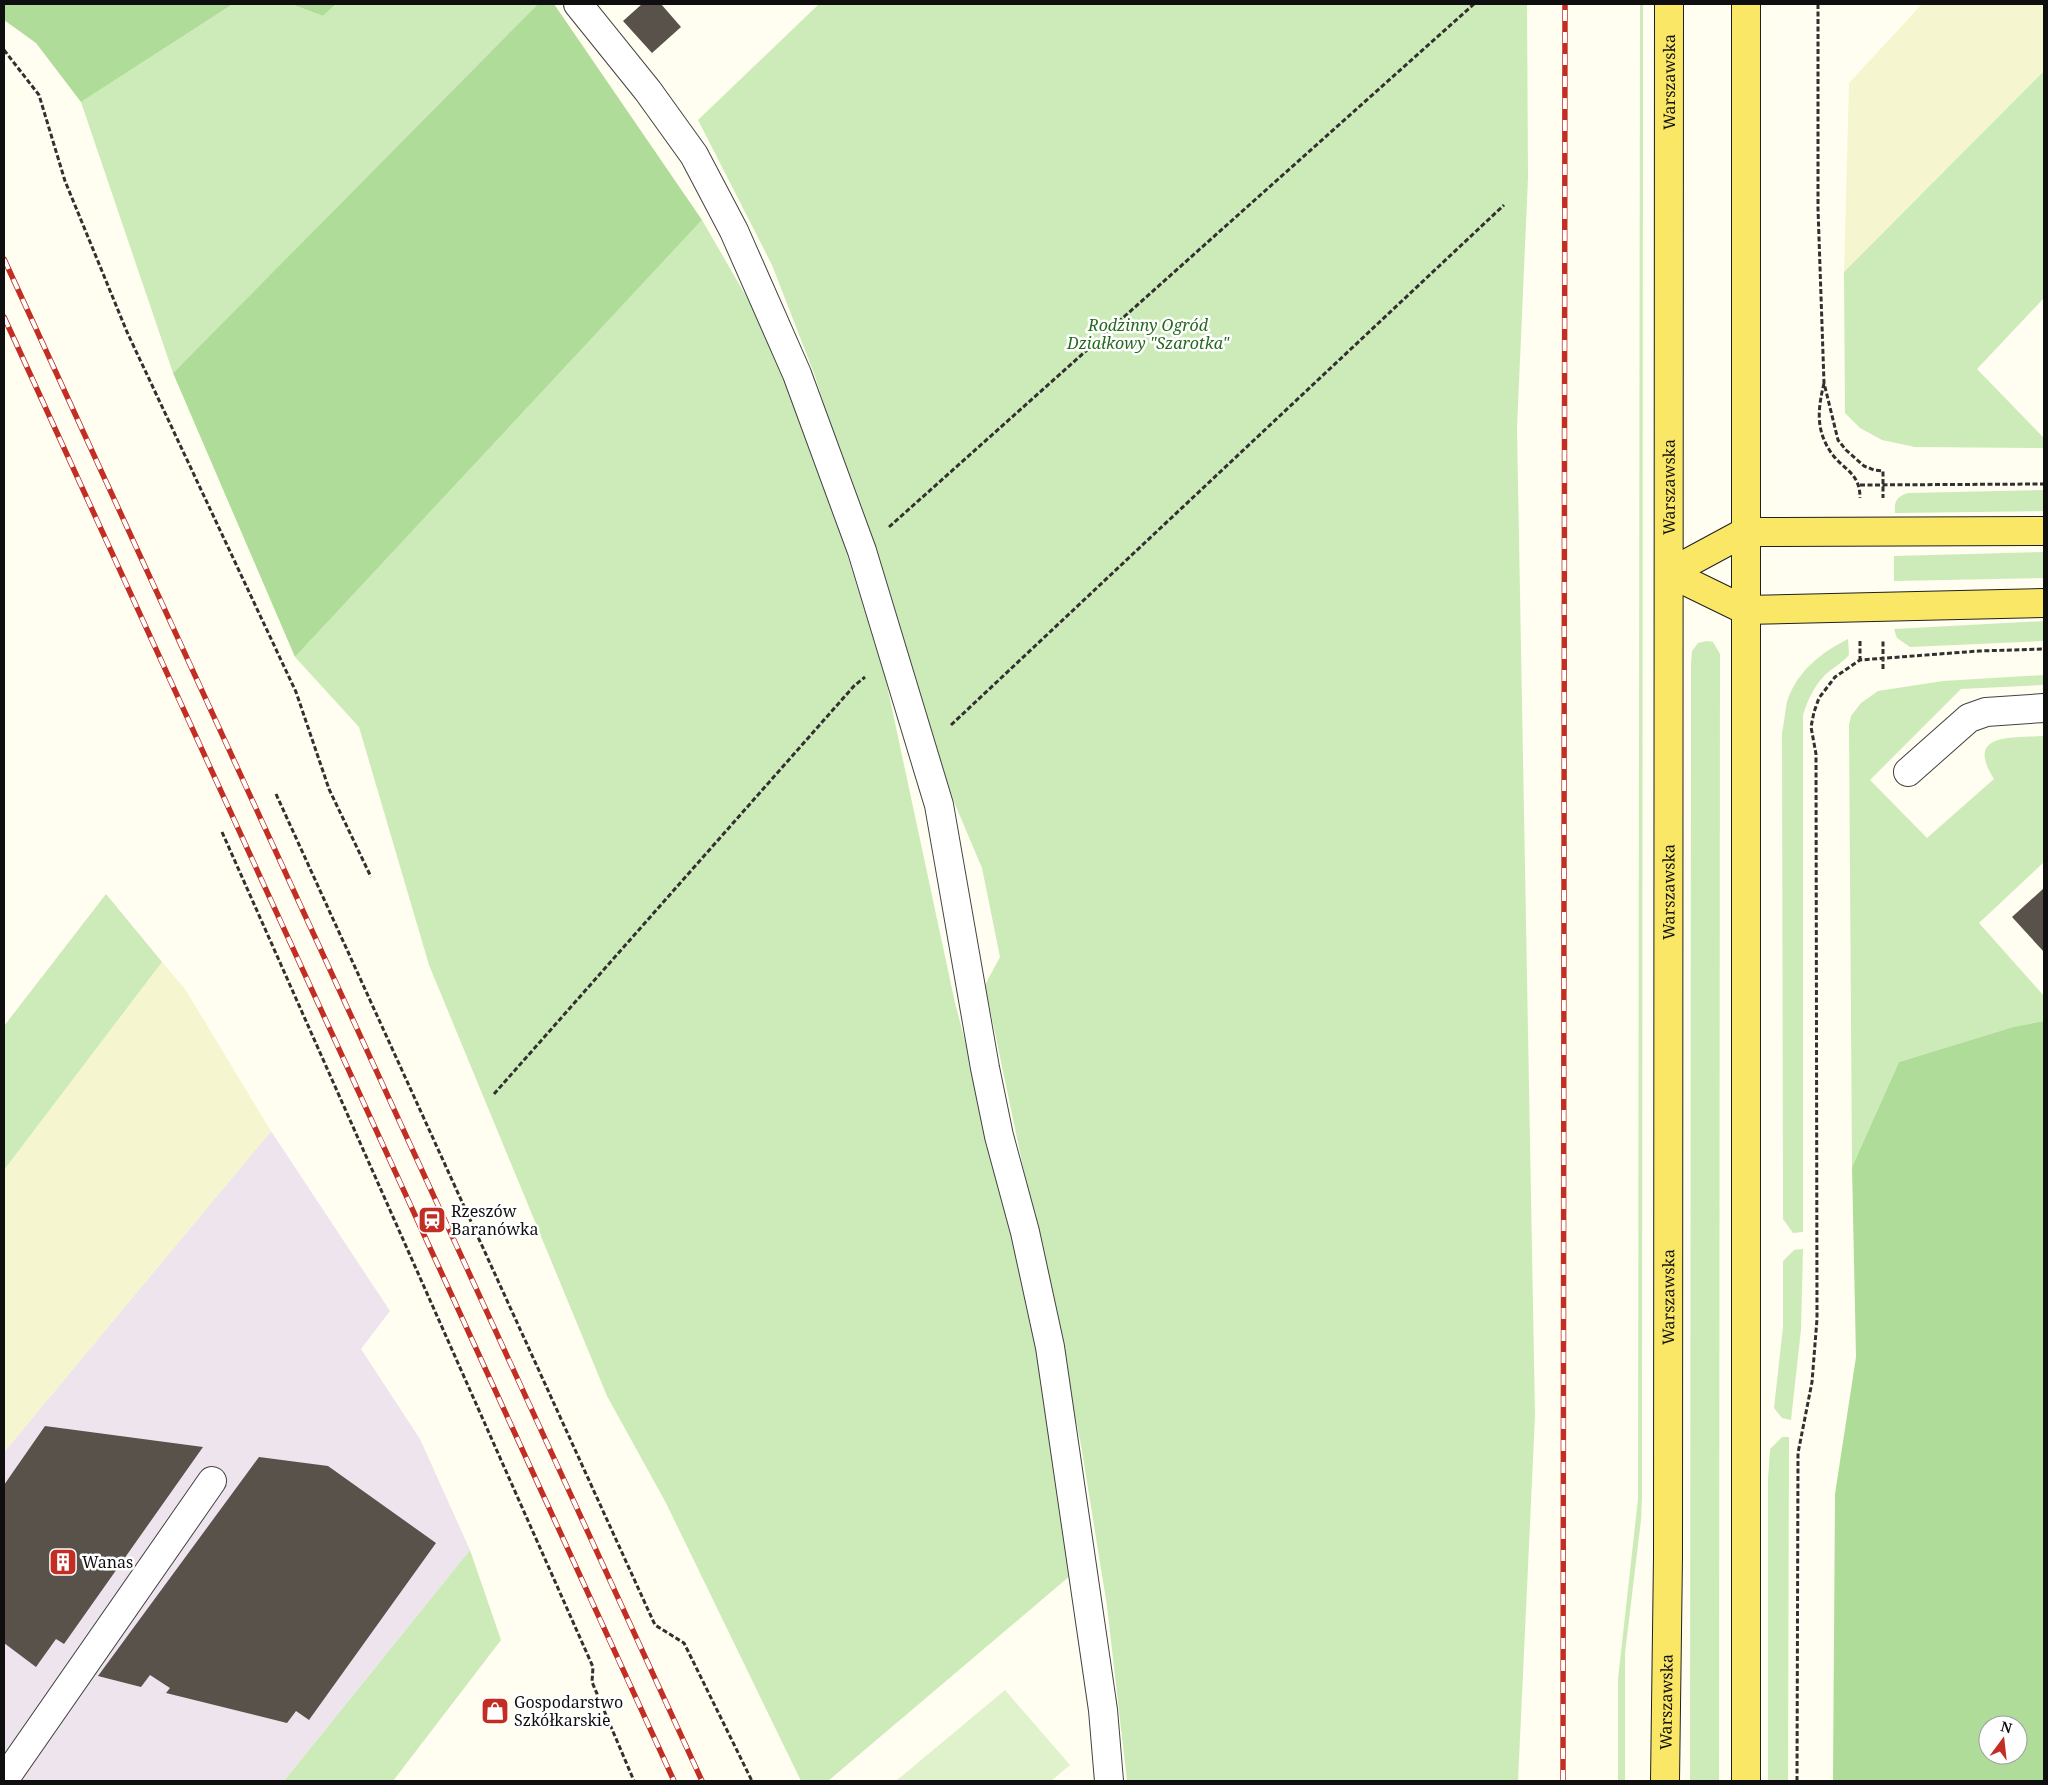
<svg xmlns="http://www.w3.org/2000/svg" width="2048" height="1785" font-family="'Noto Serif',serif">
<rect width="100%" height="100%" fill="#fffef1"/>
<path fill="#eee4ee" d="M271,1131L390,1311L361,1349L420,1439L470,1550L284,1781H4V1452Z"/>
<path fill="#f5f6d0" d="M1922,4H2044V71L1844,272L1849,83Z
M162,962L185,989L271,1131L4,1452V1170Z"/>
<path fill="#cdebb9" d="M233,4H291L323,16L336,4H538L173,373L81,102Z
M819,4H1527L1528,178L1517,428L1535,1416L1518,1781H1127L1107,1606L1081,1445L985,985L1000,957L982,868L938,764L815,376L772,265L698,120Z
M1640,4H1643L1642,1497L1641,1520L1625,1653V1781H1618V1679L1638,1499Z
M2044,71V298L1977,369L2044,438V448L1915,447L1882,440L1860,428L1845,413L1844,272Z
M702,220L757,315L821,471L885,676L955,1003L1006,1196L1038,1339L1046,1420L1071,1575L828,1781H801L666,1503L607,1396L429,965L359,727L295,657Z
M2044,490V511L1895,513C1894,500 1897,497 1908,493Z
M2044,552V578L1894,581V556Z
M2044,621V641L1910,647L1897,638L1894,629Z
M1848,639L1849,655C1841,664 1832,668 1824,676C1813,688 1808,700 1803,715V1232L1793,1233L1783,1219L1782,733C1784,723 1785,712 1787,702C1796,672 1822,652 1848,639Z
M1707,641L1713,642L1720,654L1719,1781H1690L1691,663L1692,651L1698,643Z
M2044,675V685L1961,689L1870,780L1927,838L1994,779C1964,732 2013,738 2044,736V862L1979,923L2044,996V1021L2013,1027L1899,1062L1852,1167L1849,725L1851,716L1861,703L1878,691L1943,681Z
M106,894L162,962L4,1170V1026Z
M1803,1249L1801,1330L1791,1420L1782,1418L1774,1408L1783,1327V1261L1794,1250Z
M1782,1437H1789L1788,1781H1768V1480L1770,1449Z
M470,1550L501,1640L393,1781H284Z"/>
<path fill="#afdc98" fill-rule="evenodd" d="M4,4H233L81,102L36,43L4,20Z
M291,4H336L323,16Z
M538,4H554L702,220L295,657L173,373Z
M2044,1021V1781H1833L1835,1494L1856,1357L1852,1167L1899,1062L2013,1027ZM1988,1725H2018V1755H1988Z"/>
<path fill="#e0f2cc" d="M1005,1690L1070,1765L1051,1781H896Z"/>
<path fill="#58524b" d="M642,4H661L681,27L652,53L623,21Z
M2044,888V952L2012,917Z
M45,1426L203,1447L64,1644L56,1639L36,1667L4,1643V1485Z
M259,1457L328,1466L436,1543L309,1720L296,1711L287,1723L166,1693L170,1688L150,1675L141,1687L98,1676Z"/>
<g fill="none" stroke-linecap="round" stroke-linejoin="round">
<defs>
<path id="minor" d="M578,4L648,91L694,155L734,231L797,374L862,551L939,805L985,1068L999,1136L1025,1232L1050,1347L1103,1710L1109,1781
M1908,772L1969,718L1986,712L2044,708
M4,1780L212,1481"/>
<g id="major">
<path d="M1669,573L1745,532L2044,531"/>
<path d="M1669,573L1745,610L2044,603"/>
<path id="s1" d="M1665,1781L1668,1557L1669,4"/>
<path d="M1746,1781V4"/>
</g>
</defs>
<use href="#minor" stroke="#424242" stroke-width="30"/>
<use href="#major" stroke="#202020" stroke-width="30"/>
<path stroke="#313131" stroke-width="3" stroke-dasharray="5 2.5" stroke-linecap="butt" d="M1818,4V209L1824,383L1838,440L1846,450L1864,466L1874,470L1883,471V498
M4,50L39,95L65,181L127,332L296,692L329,789L371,877
M1824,383C1818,409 1815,430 1832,454C1845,471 1860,473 1860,498
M1860,485L2044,484
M889,527L1474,4
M1860,641V660
M1883,669V639
M951,725L1504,205
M276,794L655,1625L684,1643L752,1781
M222,832L593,1667L592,1682L634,1781
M494,1094L854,686L865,677
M1797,1781L1798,1453L1812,1382L1817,1319L1816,754L1811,727L1814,712L1819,698L1835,677L1860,660L1979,651L2044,649"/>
<use href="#minor" stroke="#fff" stroke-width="28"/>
<use href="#major" stroke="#fae766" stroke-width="28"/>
<defs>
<path id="rail" d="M4,259L702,1781
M4,317L674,1781
M1563,1781L1565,4"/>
</defs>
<use href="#rail" stroke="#c22e24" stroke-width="5.5"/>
<use href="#rail" stroke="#fff" stroke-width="4" stroke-dasharray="11" stroke-linecap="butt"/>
</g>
<defs>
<symbol id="station-square" viewBox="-11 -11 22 22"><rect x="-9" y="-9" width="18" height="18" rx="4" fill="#c22e24" stroke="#fff"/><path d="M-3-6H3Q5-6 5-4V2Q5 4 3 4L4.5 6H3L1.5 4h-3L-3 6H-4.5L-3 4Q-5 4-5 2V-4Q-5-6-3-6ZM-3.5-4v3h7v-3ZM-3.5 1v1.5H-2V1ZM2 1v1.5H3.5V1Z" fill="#fff"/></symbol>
<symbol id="building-square" viewBox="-11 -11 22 22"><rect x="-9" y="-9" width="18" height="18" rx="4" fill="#c22e24" stroke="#fff"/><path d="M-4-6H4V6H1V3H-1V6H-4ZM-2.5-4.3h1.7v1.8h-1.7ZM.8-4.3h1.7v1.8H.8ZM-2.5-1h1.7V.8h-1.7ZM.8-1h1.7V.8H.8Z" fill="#fff"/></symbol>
<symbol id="shop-square" viewBox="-11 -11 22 22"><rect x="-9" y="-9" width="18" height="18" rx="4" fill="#c22e24" stroke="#fff"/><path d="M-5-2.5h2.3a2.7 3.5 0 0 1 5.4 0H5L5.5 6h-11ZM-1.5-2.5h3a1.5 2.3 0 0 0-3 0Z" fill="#fff"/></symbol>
</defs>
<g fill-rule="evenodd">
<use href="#station-square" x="416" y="1204" width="32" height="32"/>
<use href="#building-square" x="47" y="1546" width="32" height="32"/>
<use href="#shop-square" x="479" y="1695" width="32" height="32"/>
</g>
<g text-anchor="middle" stroke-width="5" stroke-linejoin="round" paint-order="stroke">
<g font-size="16" fill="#0f0f0f" stroke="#fff">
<text dy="6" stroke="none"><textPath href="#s1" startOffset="1699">Warszawska</textPath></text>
<text dy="6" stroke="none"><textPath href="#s1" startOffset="1294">Warszawska</textPath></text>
<text dy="6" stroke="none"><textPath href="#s1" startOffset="889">Warszawska</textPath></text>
<text dy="6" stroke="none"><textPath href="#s1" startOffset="484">Warszawska</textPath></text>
<text dy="6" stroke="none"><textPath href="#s1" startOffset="79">Warszawska</textPath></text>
</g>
<g font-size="16" font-style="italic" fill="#24691d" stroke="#fff">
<text x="1148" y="331">Rodzinny Ogród<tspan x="1148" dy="18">Działkowy "Szarotka"</tspan></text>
</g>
<g font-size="16" fill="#0f0f0f" stroke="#fff" text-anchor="start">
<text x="451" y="1217">Rzeszów<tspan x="451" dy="18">Baranówka</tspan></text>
<text x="82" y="1568">Wanas</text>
<text x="514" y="1708">Gospodarstwo<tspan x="514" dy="18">Szkółkarskie</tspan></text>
</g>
</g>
<rect width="2048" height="1785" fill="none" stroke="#0f0f0f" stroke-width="10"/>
<g transform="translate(2003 1740) rotate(15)"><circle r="24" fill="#ffffff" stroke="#9f9f9f"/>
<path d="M0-4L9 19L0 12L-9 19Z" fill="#c22e24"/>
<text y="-8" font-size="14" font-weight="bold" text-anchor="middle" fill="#0f0f0f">N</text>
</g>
</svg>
